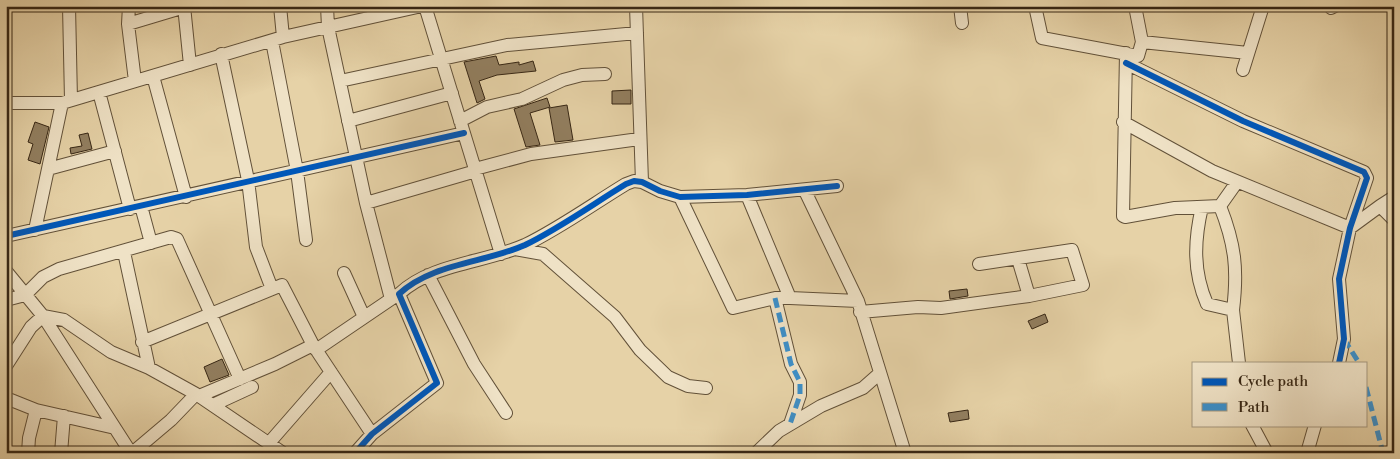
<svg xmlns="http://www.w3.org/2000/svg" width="1400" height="459" font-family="'Libre Bodoni',serif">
<rect width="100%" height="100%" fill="#e6d2a7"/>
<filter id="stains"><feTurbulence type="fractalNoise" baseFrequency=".004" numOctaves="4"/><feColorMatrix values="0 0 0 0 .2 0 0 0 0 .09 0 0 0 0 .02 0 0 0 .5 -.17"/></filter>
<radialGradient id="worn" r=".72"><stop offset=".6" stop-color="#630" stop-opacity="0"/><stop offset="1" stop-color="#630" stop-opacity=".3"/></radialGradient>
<path fill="#927f60" stroke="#362614" d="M496,56L499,65L519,62V65L533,61L536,71L497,75L479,81L485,99L477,103L464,62Z
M631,90V104H612V91Z
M547,98L550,107L530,113L540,145L526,147L514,109Z
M567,105L573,140L555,142L549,108Z
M35,122L49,127L40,164L28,160L33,144L28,142Z
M88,133L92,149L71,154L70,148L82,146L79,135Z
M967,289L968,296L950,299L949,291Z
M1045,314L1048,322L1032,329L1028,321Z
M222,359L229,375L210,382L204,367Z
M968,410L969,419L950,422L948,413Z"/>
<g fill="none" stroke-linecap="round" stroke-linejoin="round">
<defs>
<path id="minor" d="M69,6L71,100
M129,6L128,24L135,81
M184,6L190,65
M280,6L283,37
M327,6L328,27L366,203L391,299
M425,6L501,254
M636,6L642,182
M960,6L962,23
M1035,6L1042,38L1138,56L1142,42L1135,6
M1331,8L1335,6
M128,24L188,6
M272,41L297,171L306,240
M1142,42L1248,53
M1126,53L1123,216L1125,217L1175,208L1220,206
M221,54L248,180L256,247L272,289
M1126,63L1243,121L1364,172L1367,178L1350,228L1339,279L1344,339L1339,363
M1243,70L1263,6
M153,76L186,197
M340,81L507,45L637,33
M99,92L130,209
M6,103H62L283,37L422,6
M348,121L452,93
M460,121L487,107L522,99L563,80L582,75L605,74
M1123,122L1212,171L1350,228L1380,206
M48,169L115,151
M475,169L531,154L639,139
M805,191L858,301L905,453
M747,195L790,298L858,301
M680,197L733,308L775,298H790
M1394,197L1380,206L1394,220
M366,203L476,171
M141,206L151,243
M1220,206C1235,244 1238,269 1233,310
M1220,206L1237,182
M1202,207C1194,241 1193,272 1207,304L1233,310L1239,363
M35,230L62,103
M6,236L464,133
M515,249L543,254L615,317L640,350L668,377L688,386L706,388
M124,252L149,368
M1018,259L1029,296
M6,271L43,316L131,453
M344,273L364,317
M428,275L474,364L506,413
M775,298L791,364L800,382V395L790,424
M6,300L25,295L43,277L59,269L171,237L177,239L240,379
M860,312L918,307L941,308L1029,296L1083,285L1072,250L979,264
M142,342L282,285L313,345L372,434
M316,350L397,295
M6,366L31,327L43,316L64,320L111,352L149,368L196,394L283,453
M199,396L275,364L313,345
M6,398L36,410L115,428
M213,405L252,387
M1252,425L1267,453
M269,443L331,372
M28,453L29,438L36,410
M61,453L64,416
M132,453L171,420L196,394
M355,453L372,434L437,383L399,294C432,263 485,263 525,245C560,228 593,204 626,184L634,181L642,182L660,191L680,197L747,195L837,186
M756,453L779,431L821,406L863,388L880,373
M1307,453L1315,425"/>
</defs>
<use href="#minor" stroke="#625139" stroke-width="14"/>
<use href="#minor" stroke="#efe2c6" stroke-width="12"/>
<path stroke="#3d8fc8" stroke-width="5" stroke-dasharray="10 5" stroke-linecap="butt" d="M775,298L791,364L800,382V395L790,424
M1344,339L1359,363
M1366,387L1383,453"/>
<defs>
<path id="cycleway" d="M1126,63L1243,121L1364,172L1367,178L1350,228L1339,279L1344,339L1339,363
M6,236L464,133
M355,453L372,434L437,383L399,294C432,263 485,263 525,245C560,228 593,204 626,184L634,181L642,182L660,191L680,197L747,195L837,186"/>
</defs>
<use href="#cycleway" stroke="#efe2c6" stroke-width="9"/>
<use href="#cycleway" stroke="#0057b8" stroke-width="6"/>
</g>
<rect width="1400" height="459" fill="none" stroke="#e6d2a7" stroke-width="25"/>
<rect x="8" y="8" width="1385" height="444" fill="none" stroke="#362614" stroke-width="2.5"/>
<rect x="12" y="12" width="1375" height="434" fill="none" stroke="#362614"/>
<rect x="1192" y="362" width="175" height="65" fill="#efe2c6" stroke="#a5977f"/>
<rect x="1202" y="378" width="25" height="8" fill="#0057b8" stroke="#a5977f"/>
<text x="1238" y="386" font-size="15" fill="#362614">Cycle path</text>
<rect x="1202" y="403" width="25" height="8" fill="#3d8fc8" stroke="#a5977f"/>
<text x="1238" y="412" font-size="15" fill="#362614">Path</text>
<rect width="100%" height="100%" filter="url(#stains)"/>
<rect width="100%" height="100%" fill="url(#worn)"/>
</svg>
